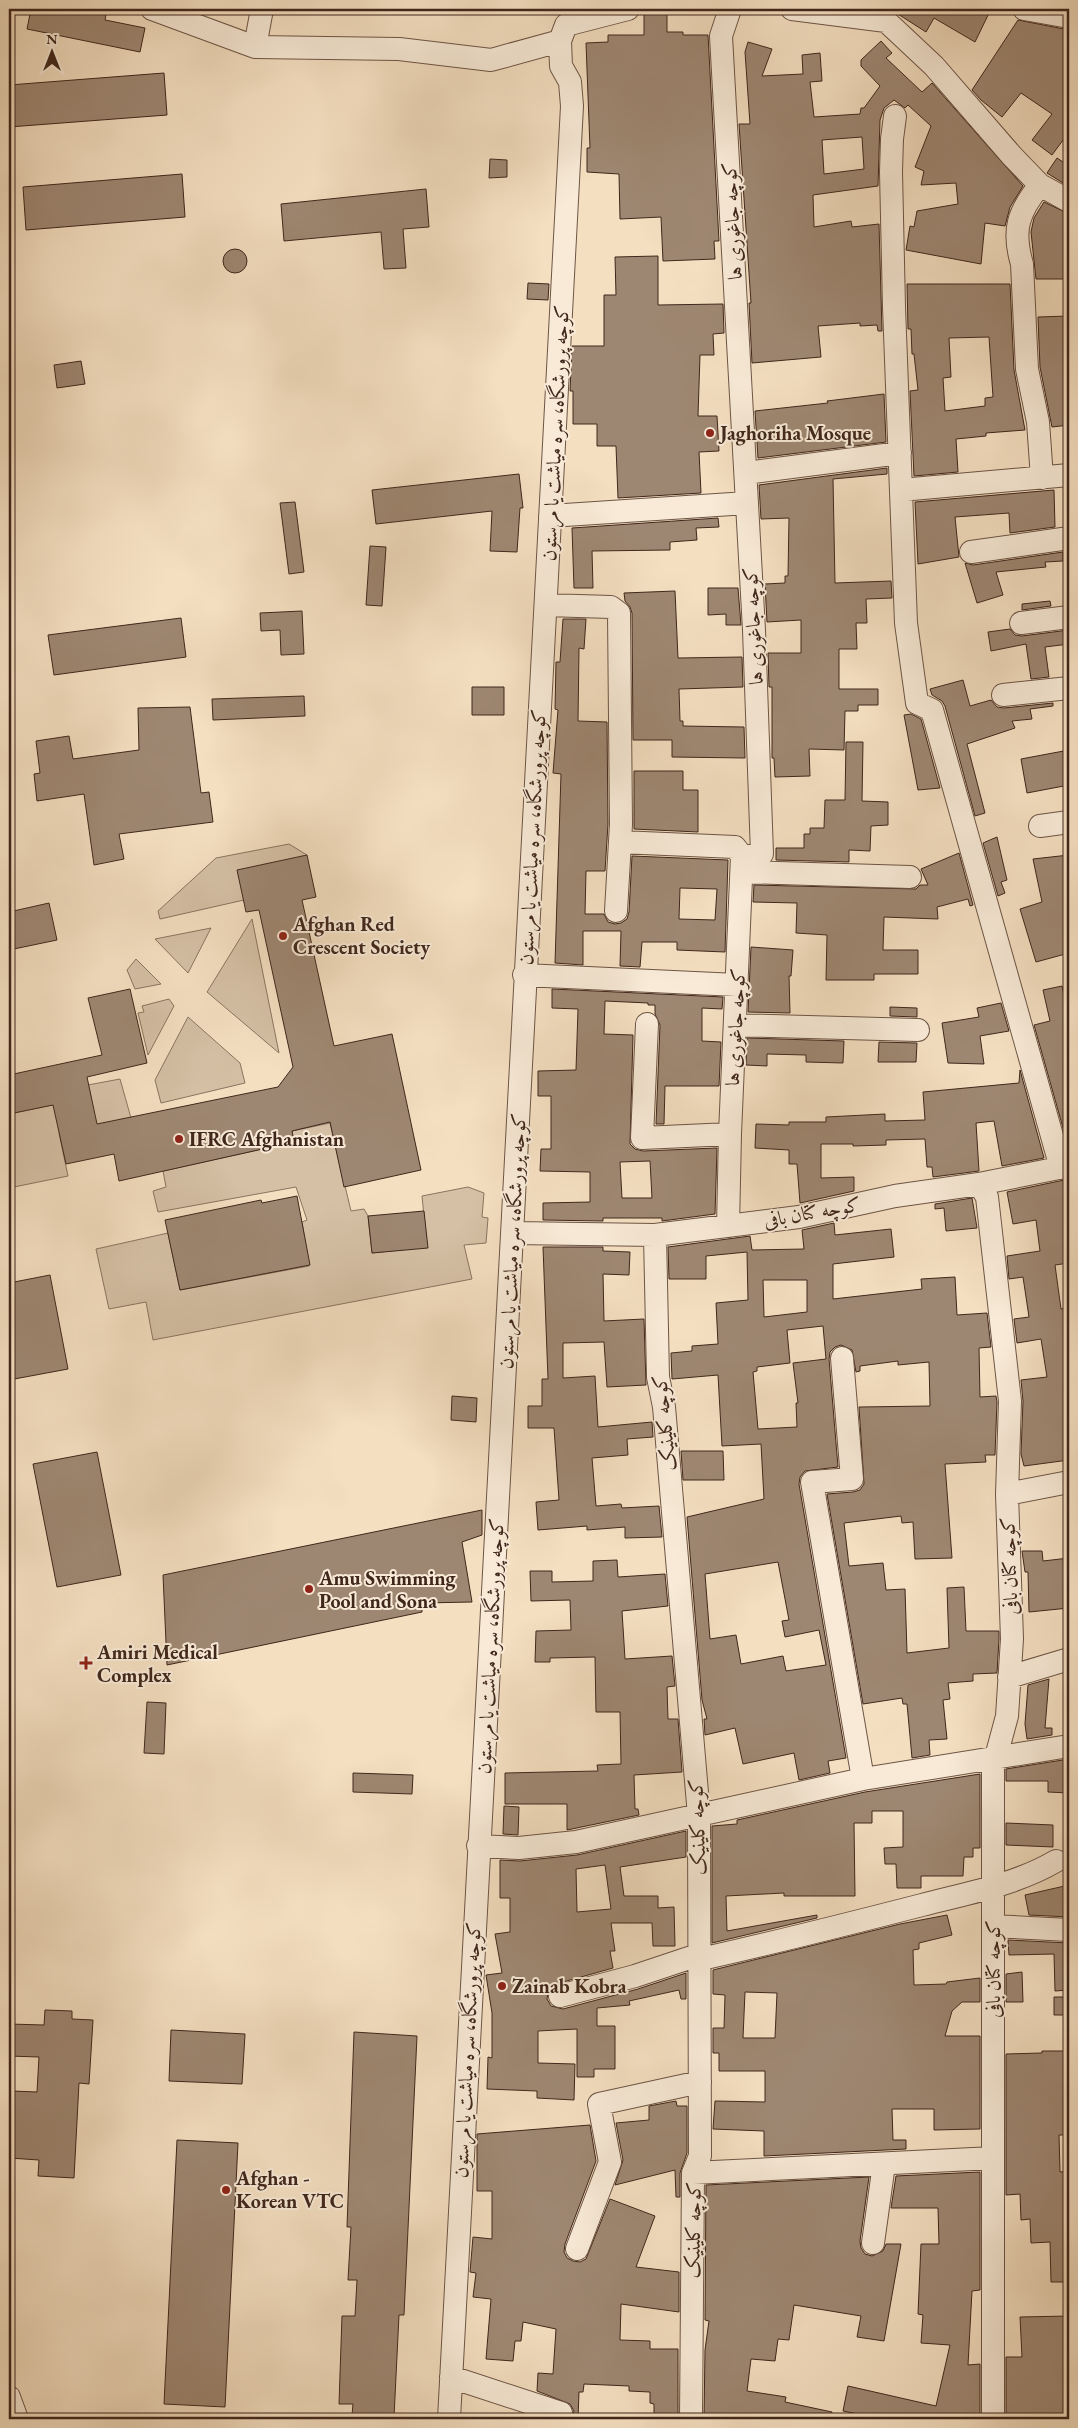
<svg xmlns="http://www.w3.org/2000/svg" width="1078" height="2428" font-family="'EB Garamond',Amiri,serif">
<rect width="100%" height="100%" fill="#f4dfc1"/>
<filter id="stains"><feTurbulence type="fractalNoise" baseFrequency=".004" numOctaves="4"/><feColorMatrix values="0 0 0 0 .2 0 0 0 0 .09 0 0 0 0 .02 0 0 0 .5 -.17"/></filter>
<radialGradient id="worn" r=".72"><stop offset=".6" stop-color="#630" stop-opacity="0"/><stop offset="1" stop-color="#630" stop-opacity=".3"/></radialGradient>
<path fill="#d5c0a5" stroke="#8a7460" d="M289,844L307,855L244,900L160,919L158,911L216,858Z
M252,919L279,1053L207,992Z
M211,928L188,973L155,939Z
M136,959L161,984L135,989L127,970Z
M169,999L174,1006L148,1055L138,1013L144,1012L142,1006Z
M188,1017L240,1063L245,1083L161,1103L155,1080Z
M120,1079L131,1118L59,1133L68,1176L9,1188V1114L91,1097L88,1085Z
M330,1123L351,1211L364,1209L368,1216L372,1253L427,1247L422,1196L468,1187L484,1193L482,1217L488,1218L486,1243L464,1245L472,1279L153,1340L146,1302L109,1309L96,1249L168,1233L180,1290L309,1266L302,1222L307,1220L296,1187L158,1212L153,1191L166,1187L163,1171L294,1142L292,1131Z"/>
<path fill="#9e8772" stroke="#40271c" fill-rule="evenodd" d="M31,9H107L105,20L145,28L140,52L27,29Z
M890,9H991L975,42L934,18L926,32Z
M644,14H667V32H683V35H708L719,241H714L715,259L663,261L661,217L620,219L619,174L587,172V148H590L586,43L608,42V35H644Z
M1018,20L1069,30V132L1052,155L1032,140L1052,114L1021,93L1002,117L981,100L972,90Z
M881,41L892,53L886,58L922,92L932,83L1023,186L1010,207L1005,226L985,223L981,264L906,250L910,226L914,227L917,211L958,204L956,183L921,185L924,171L915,167L931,126L908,105L905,108L894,100L884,108L880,120L878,186L813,195L814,227L851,221L852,227L879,224L882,331H878L877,325L860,326V323L818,326L821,357L752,363L749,303H751L739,124H750L745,52L748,42L772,49L762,76L803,74L802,55L820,53L822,81L810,82L814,117L860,114L861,108H864L880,86L861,66V60ZM862,137L864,169L824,174L822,140Z
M164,73L167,115L9,127V85Z
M1057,158L1069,166V174L1063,183L1047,173Z
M490,159L507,160V177L489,178Z
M182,174L185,217L26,230L23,187Z
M426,189L429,227L403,229L406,268L384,269L381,232L284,241L281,204Z
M1044,202L1069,214L1067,279H1036L1031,232L1034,218Z
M223 261a12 12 0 1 1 24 0a12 12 0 1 1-24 0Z
M658,256V305L723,304L724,333L713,334L714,355H700L698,416H717L719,451L699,452L701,493L618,498L616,446H597V424H573V391H570L572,346H604V295H616L615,257Z
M528,283L549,284L548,300L527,299Z
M907,284H1010L1014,370L1025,430L986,433V436L956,439L958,472L914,476L910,391L918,390L914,354H912L911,329H908ZM989,337L993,397L985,398V406L945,411L943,378L951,377L949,338Z
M1069,316V425L1052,427L1040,367L1038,317Z
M81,361L85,384L57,388L54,365Z
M884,394L886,442L758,458L755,411L828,403L827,401Z
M887,468V474L833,479L835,583L891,581L892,598L866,599L867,623H856L857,649H839V689H878V705H858V711H845L844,750L809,749L810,776L775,777L774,758H772V687H769L768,653H801V620L767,622L765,584L785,583V576H788L789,518L761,519L759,485Z
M519,474L523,508H520L517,552L490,551L492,511L376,524L372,490Z
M1054,490L1055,527L1010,533L1009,513L955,517L959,557L918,564L915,502Z
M295,502L304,572L289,574L280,503Z
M718,518L719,527L696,528L697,540L670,542V550L592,551L593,588H574L572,528Z
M370,546L386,547L382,606L366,605Z
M1063,552V561L1045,562L1046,567L996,572L1003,595L977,603L965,563L973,565Z
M708,588H738L741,625H726V614L708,615Z
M675,591L678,658L742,657L743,687L679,689L680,721H683V726L744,727L745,758L672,757V740H633L632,613L630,607L625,601L624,593Z
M1050,601L1051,606L1022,610V604Z
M302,611L304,654L281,655L280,630L261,631L260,613Z
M181,618L186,657L54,675L48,635Z
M563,619H586L584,649L579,648L578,721L607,722L608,824L605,871H586L585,914H604L608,922L615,924L621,923L627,919L629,912L632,856L728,860L725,952L677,950V942H642L640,967L620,966L621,931H583V965L555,963L561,774L553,773L558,710L555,709L556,662H560ZM680,888L717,889L715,920L679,919Z
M1010,629L1015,635L1022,636L1069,630V644L1045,647L1049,677L1031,679L1026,644L991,651L988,632Z
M963,680L970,706L991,700L997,707L1004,708L1053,703V706L1030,709L1032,719L1012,721L1015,728L967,744L985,813L975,816L945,706L942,701L932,695L930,689Z
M472,687H504V715H472Z
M304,696L305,716L213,720L212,699Z
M190,707L201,793L209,792L213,822L119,834L124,859L94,865L84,794L37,801L34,774L40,773L36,741L69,736L73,759L139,750L138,708Z
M911,714L921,719L940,788L918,790L904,715Z
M846,742H863L862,801L888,802V825L871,826L870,851L849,850V862L776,860V848H804V834H810V828H824L825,800H845Z
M1069,750V785L1027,793L1021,759Z
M634,771H683V790H698V832L634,829Z
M997,837L1007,880L1001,882L1005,893L998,896L983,843Z
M959,853L973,905L970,906L968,899L937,907L938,919L884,917L883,950H918V974H874V980H826L827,935L796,933L797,903L753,902L754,885L916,889L920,885H928L921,869Z
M307,855L316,897L302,900L334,1046L392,1034L421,1170L344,1187L330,1122L292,1131L294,1142L119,1181L114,1154L66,1164L53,1105L9,1114V1075L102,1055L88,998L130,989L147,1063L87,1077L97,1124L278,1087L293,1067L259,910L246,912L237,870Z
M1069,855V953L1036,962L1020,909L1042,902L1033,859Z
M49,903L57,940L9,950V912Z
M751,947L793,950L791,976H789L790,1013L748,1012Z
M1062,986L1069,1018V1149L1034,1025L1050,1021L1043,990Z
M552,989L723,997L722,1009L702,1008V1041L721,1042L719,1086H665L664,1124H656L660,1025L655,1014V1005H648V1003L605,1001L604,1034L633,1035L630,1144L635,1149L643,1151L717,1148L715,1214L662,1221V1218H603V1221L543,1220V1203L590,1202V1172L540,1171L541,1149H551V1096H538V1071L576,1070L578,1009L552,1008ZM650,1161L652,1198H622L620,1162Z
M1001,1003L1009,1031L980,1036L984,1064L948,1063L942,1023L979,1017L977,1008Z
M890,1007L917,1008V1017L890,1016Z
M747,1038L844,1041L843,1063L806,1062V1055L767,1054V1066L746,1065Z
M879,1042L917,1043L916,1062H878Z
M1020,1070L1044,1158L1002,1166L994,1121L976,1123L979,1171L933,1177L932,1167H927L925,1139L886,1140V1145L853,1146V1144H821V1178L854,1177V1191L800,1203L797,1164H789V1150L755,1148L756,1124L789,1125V1122H826V1117L885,1114V1121L925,1120L923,1092L1019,1083Z
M1069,1179V1263L1055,1265L1061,1309L1069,1307V1460L1024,1466L1021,1454L1023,1401L1021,1380L1047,1377L1041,1339L1017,1343L1014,1319L1029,1317L1023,1277L1009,1279L1007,1256L1040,1251L1036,1220L1013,1224L1007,1192Z
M297,1196L310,1265L180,1290L165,1220L261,1200L262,1203Z
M972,1198L977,1228L946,1231L944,1208L935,1209V1204Z
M424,1211L428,1248L372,1253L368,1216Z
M834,1223L835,1235L891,1229L894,1257L833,1264V1299L922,1289L921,1279L955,1277L957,1315L987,1313L991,1347L979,1348L980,1397L996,1396L997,1402L995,1455H985L986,1462L945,1464L952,1558L915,1559L913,1522L902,1523L901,1516L844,1523L849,1566L883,1563L886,1590L905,1589L907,1653L949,1648L947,1588L964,1587L966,1631H999V1639L997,1673L973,1674V1681L948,1683L950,1699L943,1700L947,1739L929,1740L930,1755L912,1758L907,1704H903L902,1698L863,1704L827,1494L853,1492L860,1490L864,1484L859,1407L930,1406L929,1362L898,1365V1361L860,1366V1371L856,1372L852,1350L841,1345L835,1347L830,1352L829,1359L838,1467L805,1471L800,1477L799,1484L846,1758L828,1761L830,1773L799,1780L794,1753L743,1764L735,1728L705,1735L704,1719H707L702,1700L687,1517L764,1499L761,1444L722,1446L718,1375L672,1379L671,1353L692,1351V1346L718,1344L716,1303L748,1300L747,1252L706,1256V1279H669L668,1247L750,1236L752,1250L804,1249L802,1230ZM763,1280H807V1312L764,1317ZM823,1326L826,1359L793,1363L798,1403H796L797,1427L758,1429L753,1372L757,1371V1367L790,1363L787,1330ZM778,1562L789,1620L782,1621L785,1637L819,1630L826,1665L786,1671L783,1656L741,1664L736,1635L710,1639L705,1574Z
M543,1247H603V1251L630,1252L629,1275L603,1274L604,1321L644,1319L646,1385L607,1387L604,1342L563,1343V1378L595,1376L598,1427L652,1422L653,1437L627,1439L628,1455L592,1458L596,1506L621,1504L622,1508L659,1506L662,1537L625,1538V1527L587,1530V1526L538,1530L536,1502L559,1500L554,1428H528V1406H542V1379H548Z
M50,1275L68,1369L9,1380V1283Z
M452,1396L477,1398L476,1422L451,1420Z
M681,1451H723L724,1480H683Z
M97,1452L121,1575L57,1587L33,1464Z
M482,1510V1535L462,1542L472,1602L422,1603V1612L167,1665L163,1575Z
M1022,1551H1042L1043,1561L1069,1558V1608L1029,1612L1028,1572H1025Z
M617,1560L618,1577L665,1574L668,1606L622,1611L625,1659L672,1656L675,1686L667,1687L668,1719H678L682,1772L634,1775L635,1809H638L639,1815L567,1830V1804H505V1773L598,1771L597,1765L621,1764L620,1712H596L595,1657L550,1658V1662H535L536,1631L571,1630L570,1600L531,1601L530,1571H552V1582L593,1581V1561Z
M1049,1679L1045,1728H1052V1735L1027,1739L1025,1724L1028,1685Z
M147,1702L166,1703L164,1754L144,1753Z
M1069,1759V1793L1048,1792V1781H1006V1769Z
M353,1773L413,1775L412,1794L353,1792Z
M980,1774V1848H973V1857H964L963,1876H921V1888H897L896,1864H885L884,1848L903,1847V1811H872V1823H854L855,1896H784V1893L726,1896L727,1931L817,1915V1918L712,1943V1826L737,1824V1820L865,1792Z
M504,1806L519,1807L518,1835L503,1834Z
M1006,1823L1053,1825V1847L1006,1845Z
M686,1831V1857L620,1867L624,1896H658V1908L674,1907L675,1946H653L652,1923H611L615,1951H610L613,1968L556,1984L548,1992L547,1999L551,2006L563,2009L638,1989L686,1973V1999H681L679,1990L629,2001L630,2005L597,2008V2026H615V2069H594V2077H577V2029L538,2031V2063L575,2064L574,2100L537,2098V2091L487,2089L488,2057L492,2058V2013L486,1975L502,1973L495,1934L510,1932V1898H500V1860L520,1861L577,1855ZM605,1865L611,1909L577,1912L576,1869Z
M1069,1885V1917L1029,1915L1025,1895Z
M947,1915L952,1935L919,1943V1949L913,1950L914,1985L946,1984L947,1982L980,1978V2002H962L952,2011L945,2036H980V2129L934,2130V2109H892L893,2140H906V2149L764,2156V2131L713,2129L715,2101L765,2102V2071H719V2053H713V2028H724L725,1995L713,1994V1970L900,1924ZM745,1992L777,1993L775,2038H743Z
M1008,1940L1069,1943V1990L1055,1991L1054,1954L1009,1955Z
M1022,1972L1023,2002H1006V1974Z
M1054,1997H1069V2015H1054Z
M45,2010L72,2011V2019L93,2020L89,2084L79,2083L74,2178L38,2176L39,2160L9,2158V2121H11L12,2091L37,2092L39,2057L9,2056V2024L44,2025Z
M171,2030L245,2034L242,2084L169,2081Z
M354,2032L417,2036L404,2315H399L394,2417L352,2415L353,2404H339L342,2316H355L357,2280H348L351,2227H347Z
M1042,2051H1069V2135H1059L1060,2172L1069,2171V2282H1051L1050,2242L1031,2243L1030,2219L1021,2220L1020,2194L1006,2195V2054L1042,2053Z
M676,2101L677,2106H687V2153L680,2173V2197H676L675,2170L615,2185L623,2160L616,2123L649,2120V2106Z
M590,2125L596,2161L565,2244L564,2252L567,2258L573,2261L580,2262L586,2259L610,2199L655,2216L636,2267L679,2272V2312L621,2304L620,2340L650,2341V2349H678V2419H654V2404L650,2403V2392L629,2391V2386L584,2384L583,2392H579L578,2419H572L574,2411L570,2404L537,2391L538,2373L553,2374L556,2329L523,2322L521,2341H515L513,2361L486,2359L491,2299L473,2297L476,2273L470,2272L473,2237L492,2239V2191H477V2134Z
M177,2140L238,2143L225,2407L164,2404Z
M980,2172V2290L972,2291L968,2365L980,2364V2417H975V2419H883L843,2411L848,2386L936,2406L950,2345L921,2343L923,2315L918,2314L921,2244H939L938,2208H891L896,2176Z
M869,2177L860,2241L861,2248L865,2254L872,2256L883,2251L886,2244H901L884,2341L857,2337L861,2316L794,2305L789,2340L778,2339L775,2361L751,2359L747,2391L786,2397L785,2402L832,2412L831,2419H704L705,2350L709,2321L705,2320L706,2185Z
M1069,2316V2419H1035V2414L1006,2415V2357H1022L1020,2317Z"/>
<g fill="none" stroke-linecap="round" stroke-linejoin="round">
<defs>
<path id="minor" d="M152,9L255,47L399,49L491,60L560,41
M792,9L886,21L934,66L1012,156L1040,185L1069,201
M1024,9L1069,17
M255,47L262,9
M895,116L892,139L891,172L894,307L906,623L917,703L932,710L1061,1168
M1040,185C1018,212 1012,230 1022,264L1027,369L1038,422L1042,478
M746,473L900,453
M901,490L1069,475
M550,516L747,503
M971,552L1069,538
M546,605L611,607L619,613L621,824L616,911
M1021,623L1069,617
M1003,695L1069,688
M1040,826L1069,822
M620,842L735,847L742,856
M742,872L910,877
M524,975L737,985
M647,1024L642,1138L730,1134
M736,1025L918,1030
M979,1184L1069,1166
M728,1226L730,1134L742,856L762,854L754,630L721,36L730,9
M513,1233L655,1235L799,1217L895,1196L979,1184L987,1197L1010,1401L1007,1494L1012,1639L1007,1716L993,1768V2419
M655,1235L658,1377L664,1407L699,1816L700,2156L693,2173L691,2419
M842,1358L852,1479L812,1482L863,1779
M1007,1494L1069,1482
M1009,1677L1069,1659
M478,1846L519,1848L576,1842L863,1779L1069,1746
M993,1926L1069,1930
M560,1996L635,1976L698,1955L710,1957C781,1941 852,1923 922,1905C968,1893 1015,1885 1056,1861
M693,2173L993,2158
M873,2243L884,2164
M577,2249L610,2162L599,2104L700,2082
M451,2377L561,2413
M9,2397L17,2419
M449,2419L572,106L570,82L561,66L560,41L566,25L628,9"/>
</defs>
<use href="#minor" stroke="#6d5545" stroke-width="24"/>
<use href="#minor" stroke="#f8ead7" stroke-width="22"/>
</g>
<g fill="#8f2418" stroke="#f8ead7" stroke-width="2">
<circle cx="710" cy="433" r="5"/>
<circle cx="283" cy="936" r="5"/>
<circle cx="179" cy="1139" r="5"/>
<circle cx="309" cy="1589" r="5"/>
<path d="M83.5 1655.5h5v5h5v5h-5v5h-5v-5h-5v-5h5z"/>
<circle cx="502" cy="1986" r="5"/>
<circle cx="226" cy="2190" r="5"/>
</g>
<g text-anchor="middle" stroke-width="4" stroke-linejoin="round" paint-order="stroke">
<g font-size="20" fill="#40271c" stroke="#f8ead7">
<text transform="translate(732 221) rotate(-93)" y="7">کوچه جاغوری ها</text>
<text transform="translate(555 433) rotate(-87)" y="7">کوچه پرورشگاه، سره میاشت یا مرستون</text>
<text transform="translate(753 626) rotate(-93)" y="7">کوچه جاغوری ها</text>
<text transform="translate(532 837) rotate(-87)" y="7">کوچه پرورشگاه، سره میاشت یا مرستون</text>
<text transform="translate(735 1027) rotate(-87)" y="7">کوچه جاغوری ها</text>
<text transform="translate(812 1212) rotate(-10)" y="7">کوچه کتان بافی</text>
<text transform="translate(512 1241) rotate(-87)" y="7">کوچه پرورشگاه، سره میاشت یا مرستون</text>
<text transform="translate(664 1423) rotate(-96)" y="7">کوچه کلینیک</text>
<text transform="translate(1009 1566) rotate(-92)" y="7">کوچه کتان بافی</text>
<text transform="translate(490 1646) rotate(-87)" y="7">کوچه پرورشگاه، سره میاشت یا مرستون</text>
<text transform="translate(697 1827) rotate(-92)" y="7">کوچه کلینیک</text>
<text transform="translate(993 1969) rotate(-90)" y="7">کوچه کتان بافی</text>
<text transform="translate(467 2050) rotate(-87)" y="7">کوچه پرورشگاه، سره میاشت یا مرستون</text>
<text transform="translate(693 2230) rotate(-89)" y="7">کوچه کلینیک</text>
</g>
<g font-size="20" font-weight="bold" fill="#40271c" stroke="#f8ead7" text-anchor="start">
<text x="720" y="440">Jaghoriha Mosque</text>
<text x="293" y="931">Afghan Red<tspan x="293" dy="23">Crescent Society</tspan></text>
<text x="189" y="1146">IFRC Afghanistan</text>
<text x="319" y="1585">Amu Swimming<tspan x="319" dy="23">Pool and Sona</tspan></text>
<text x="97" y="1659">Amiri Medical<tspan x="97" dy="23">Complex</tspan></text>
<text x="512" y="1993">Zainab Kobra</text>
<text x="236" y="2185">Afghan -<tspan x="236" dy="23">Korean VTC</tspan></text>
</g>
</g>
<rect width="1078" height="2428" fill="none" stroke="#f4dfc1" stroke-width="30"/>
<rect x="10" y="10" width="1058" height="2408" fill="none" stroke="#40271c" stroke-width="2.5"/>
<rect x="15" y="15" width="1048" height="2398" fill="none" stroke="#40271c"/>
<g transform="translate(52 52)" stroke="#f8ead7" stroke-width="4" paint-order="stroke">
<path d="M0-4L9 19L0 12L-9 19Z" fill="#40271c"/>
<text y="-8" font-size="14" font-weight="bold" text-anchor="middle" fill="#40271c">N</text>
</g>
<rect width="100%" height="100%" filter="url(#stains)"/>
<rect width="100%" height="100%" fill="url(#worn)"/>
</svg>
